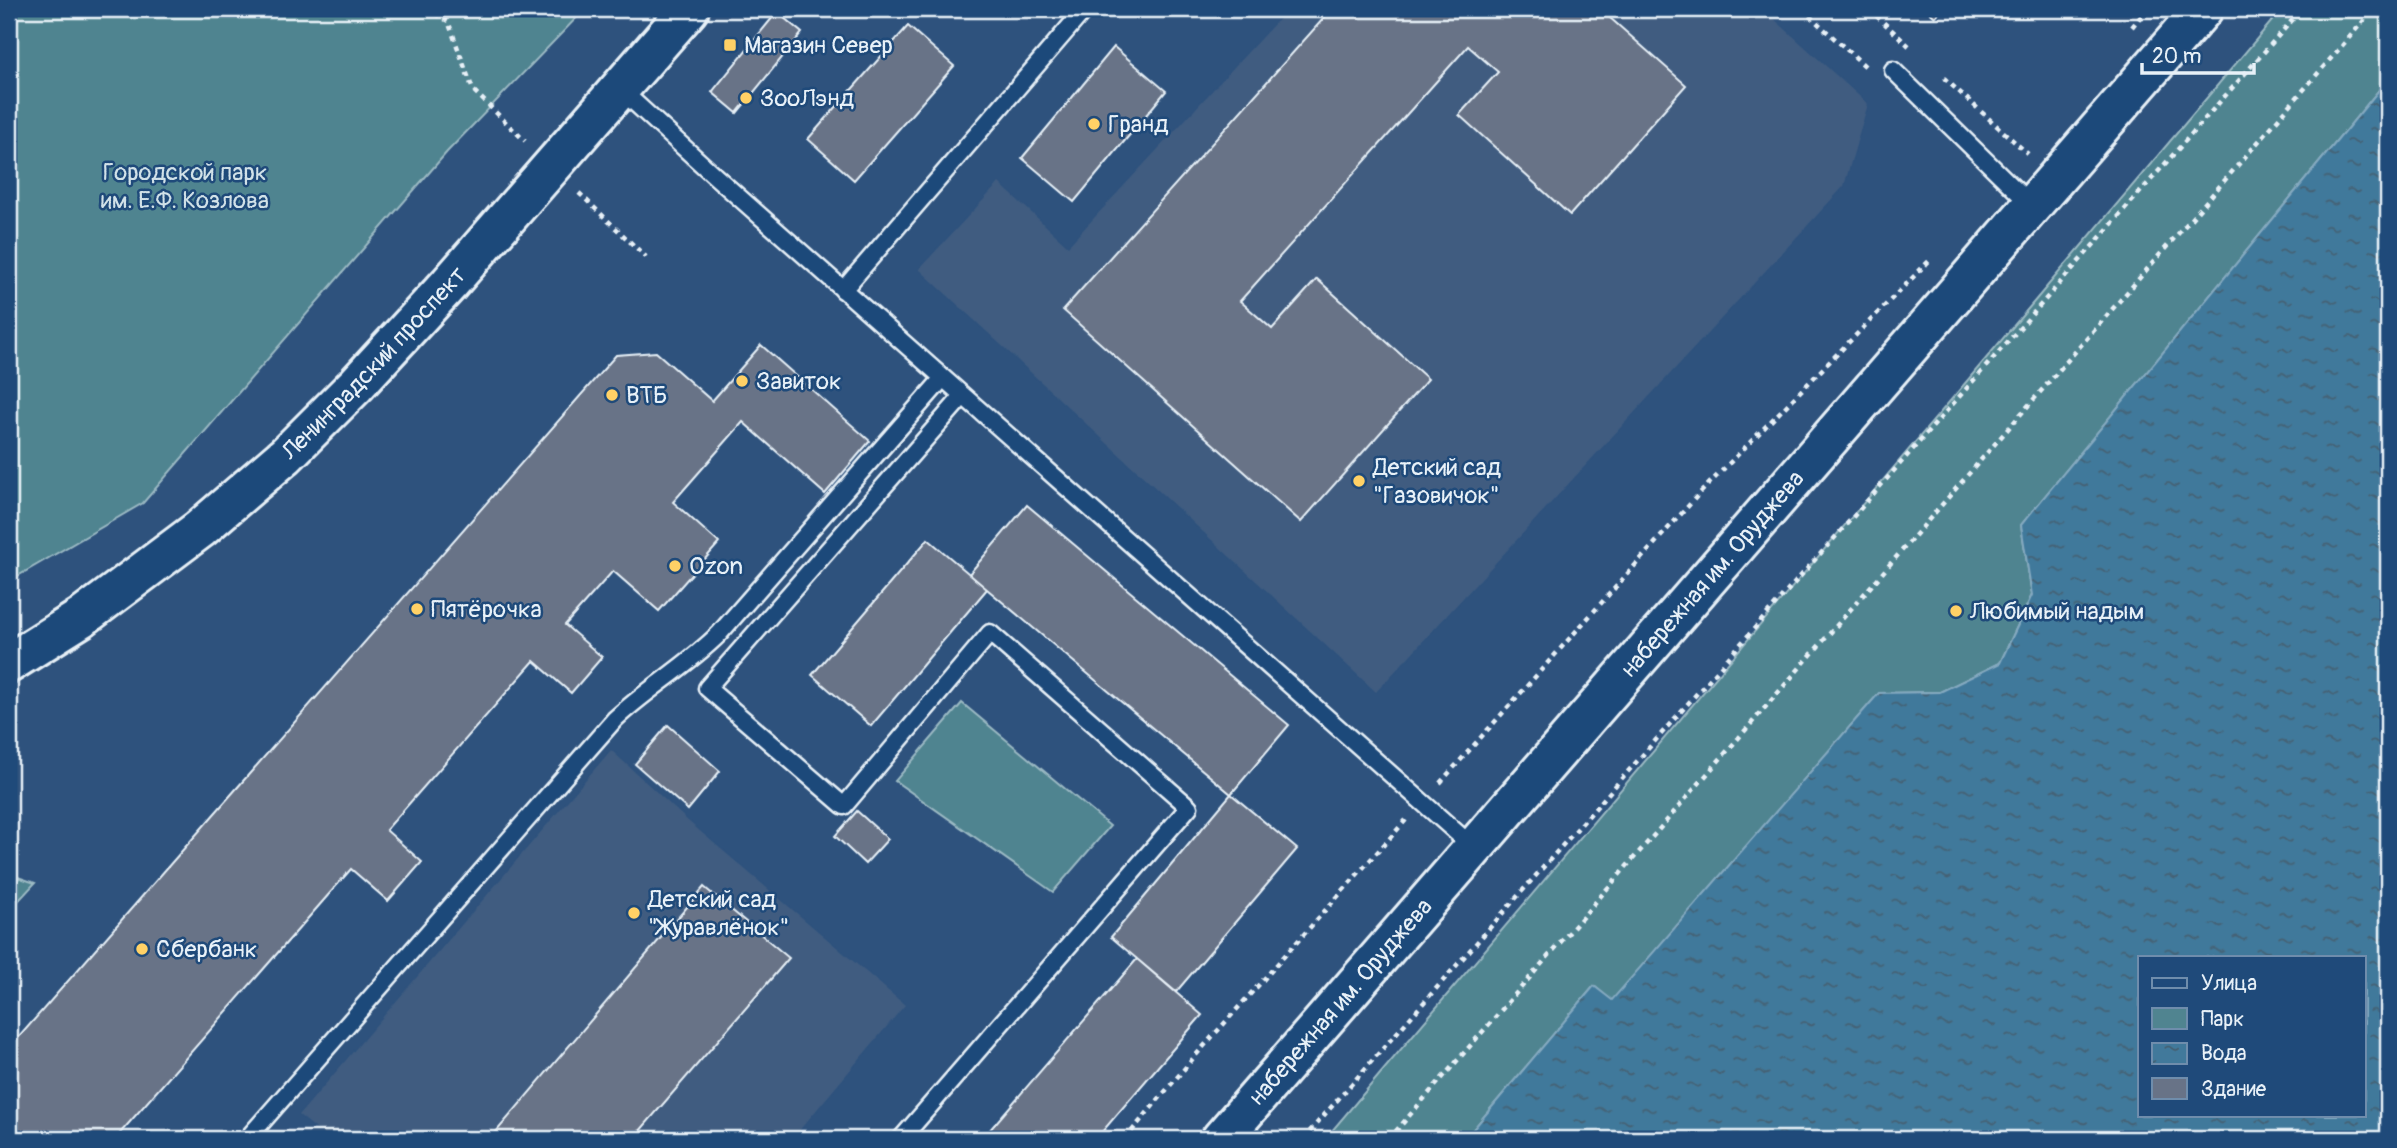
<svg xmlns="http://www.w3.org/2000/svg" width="2397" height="1148" font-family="Pangolin,sans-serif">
<defs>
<pattern id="grass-tufts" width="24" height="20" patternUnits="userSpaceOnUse" patternTransform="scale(1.75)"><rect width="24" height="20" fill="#508490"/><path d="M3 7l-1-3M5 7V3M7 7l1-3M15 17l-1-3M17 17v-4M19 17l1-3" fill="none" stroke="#4c6c74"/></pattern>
<pattern id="water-ripples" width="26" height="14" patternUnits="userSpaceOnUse" patternTransform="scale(1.75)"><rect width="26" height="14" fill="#41799b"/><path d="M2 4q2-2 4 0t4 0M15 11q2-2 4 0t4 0" fill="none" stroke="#446072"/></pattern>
</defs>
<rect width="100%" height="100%" fill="#2e527d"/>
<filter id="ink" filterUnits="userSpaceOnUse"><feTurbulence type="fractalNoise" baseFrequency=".0143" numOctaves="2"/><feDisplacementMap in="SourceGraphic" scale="14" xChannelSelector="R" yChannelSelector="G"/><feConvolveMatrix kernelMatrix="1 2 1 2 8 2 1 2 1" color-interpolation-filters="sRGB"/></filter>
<g filter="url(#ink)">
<path fill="#3f5c80" d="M1288,9H1763L1868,104L1844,186L1376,692L919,269L999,183L1068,246Z
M611,750L688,821L905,1005L792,1139H322L325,1136L299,1115Z"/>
<path fill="url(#grass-tufts)" stroke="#9cbac4" stroke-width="2" d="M9,874L35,883L9,911Z"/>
<path fill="#508490" stroke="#9cbac4" stroke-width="2" d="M9,9H585L447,152L143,503L9,581Z
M2282,9H2388V79L2021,525L2032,595L2000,663L1940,692L1879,693L1612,1001L1594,986L1465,1139H1325Z
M962,703L1110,826L1053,892L895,781Z"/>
<path fill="url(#water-ripples)" stroke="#84a9c0" stroke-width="2" fill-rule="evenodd" d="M2388,79V1139H1465L1594,986L1612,1000L1879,693L1940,692L2000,663L2032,595L2021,525ZM2140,957H2364V1115H2140Z"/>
<path fill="#687387" stroke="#e8f1f8" stroke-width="2" d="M1332,9H1600L1686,85L1570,215L1459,115L1498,72L1468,46L1240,301L1272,329L1317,279L1428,379L1301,522L1063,310Z
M1926,9H1942L1935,17Z
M777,12L802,33L737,113L712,92Z
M908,26L954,66L854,180L808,139Z
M1114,47L1166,91L1074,202L1022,158Z
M761,345L870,441L825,494L743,422L673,502L719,543L659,611L613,571L565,625L602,657L571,693L534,661L386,830L422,862L388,901L351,869L115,1139H9V1037H19L616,355L656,352L712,401Z
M1027,505L1289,725L1231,794L969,574Z
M928,539L987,589L871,726L812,675Z
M668,725L720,771L688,810L635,764Z
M1231,794L1297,849L1176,992L1111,937Z
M857,811L888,839L865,864L835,836Z
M704,887L789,958L633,1139H490Z
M1137,959L1202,1015L1096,1139H982Z"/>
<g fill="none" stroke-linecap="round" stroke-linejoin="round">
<defs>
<path id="lane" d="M1893,70L2031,205
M620,89L715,176L1473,847
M843,290L1085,9
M247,1139L615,719C648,688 687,666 719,634L943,378
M901,1139L1189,807L990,633L844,806L707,688L963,396"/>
<g id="secondary">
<path id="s1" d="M9,663L84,616L200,529L286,455L356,385L449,284L689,9"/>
<path id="s2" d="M1221,1139L2203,9"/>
</g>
</defs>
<use href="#lane" stroke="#e8f1f8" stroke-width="21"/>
<use href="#secondary" stroke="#e8f1f8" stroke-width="44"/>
<path stroke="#e8f1f8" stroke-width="4.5" stroke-dasharray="5 5" stroke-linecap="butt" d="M426,9L448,21L473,90L525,141
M1802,9L1866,67
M1869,9L1909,46
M2132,27L2147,9
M1944,78L2028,154
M579,193L646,257
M1440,783L1699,494L1929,261
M1125,1139L1196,1055L1406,820
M1303,1139L2302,9
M1389,1139L2374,9"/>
<use href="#lane" stroke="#1f4a7a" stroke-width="16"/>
<use href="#secondary" stroke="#1f4a7a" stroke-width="38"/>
</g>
</g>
<g fill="#ffd166" stroke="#1f4a7a" stroke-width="2.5">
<rect x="723" y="38" width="14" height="14" rx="3.5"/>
<circle cx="746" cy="98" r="7"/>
<circle cx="1094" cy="124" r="7"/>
<circle cx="742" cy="381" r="7"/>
<circle cx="612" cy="395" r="7"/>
<circle cx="1359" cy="481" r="7"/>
<circle cx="675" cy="566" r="7"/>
<circle cx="417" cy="609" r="7"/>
<circle cx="1956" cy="611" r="7"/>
<circle cx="634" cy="913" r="7"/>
<circle cx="142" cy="949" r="7"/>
</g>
<g text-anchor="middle" stroke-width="5" stroke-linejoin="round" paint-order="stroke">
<g font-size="24" fill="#e8f1f8" stroke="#1f4a7a" text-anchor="start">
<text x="744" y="53">Магазин Север</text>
<text x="760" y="106">ЗооЛэнд</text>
<text x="1108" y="132">Гранд</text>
<text x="756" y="389">Завиток</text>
<text x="626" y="403">ВТБ</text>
<text x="1373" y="475">Детский сад<tspan x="1373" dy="28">"Газовичок"</tspan></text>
<text x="689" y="574">Ozon</text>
<text x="431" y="617">Пятёрочка</text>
<text x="1970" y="619">Любимый надым</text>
<text x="648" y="907">Детский сад<tspan x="648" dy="28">"Журавлёнок"</tspan></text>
<text x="156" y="957">Сбербанк</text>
</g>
<g font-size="24" fill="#d1e1e8" stroke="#1f4a7a">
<text x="185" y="180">Городской парк<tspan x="185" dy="28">им. Е.Ф. Козлова</tspan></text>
</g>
<g font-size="24" fill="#e8f1f8" stroke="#1f4a7a">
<text dy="8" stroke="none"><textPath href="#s1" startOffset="474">Ленинградский проспект</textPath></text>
<text dy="8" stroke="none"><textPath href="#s2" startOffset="749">набережная им. Оруджева</textPath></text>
<text dy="8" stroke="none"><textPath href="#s2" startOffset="182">набережная им. Оруджева</textPath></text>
</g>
</g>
<rect width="2397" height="1148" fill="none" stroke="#1f4a7a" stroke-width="35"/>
<rect x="18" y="18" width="2362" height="1113" fill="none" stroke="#e8f1f8" stroke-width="2.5" filter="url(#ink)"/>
<rect x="2138" y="956" width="228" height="161" fill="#1f4a7a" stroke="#6f8dac" stroke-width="2"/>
<rect x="2152" y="978" width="35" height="10" fill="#1f4a7a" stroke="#6f8dac" stroke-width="2"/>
<text x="2201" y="990" font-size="21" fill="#e8f1f8">Улица</text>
<rect x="2152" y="1008" width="35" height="21" fill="#508490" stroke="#6f8dac" stroke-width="2"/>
<text x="2201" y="1026" font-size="21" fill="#e8f1f8">Парк</text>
<rect x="2152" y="1043" width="35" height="21" fill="url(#water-ripples)" stroke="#6f8dac" stroke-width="2"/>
<text x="2201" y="1060" font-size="21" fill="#e8f1f8">Вода</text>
<rect x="2152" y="1078" width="35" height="21" fill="#687387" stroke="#6f8dac" stroke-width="2"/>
<text x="2201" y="1096" font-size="21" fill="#e8f1f8">Здание</text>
<path d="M2142 63v10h112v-10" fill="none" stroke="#e8f1f8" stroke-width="3.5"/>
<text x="2152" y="63" font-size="21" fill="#e8f1f8" stroke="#1f4a7a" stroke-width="5" paint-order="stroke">20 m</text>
</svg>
